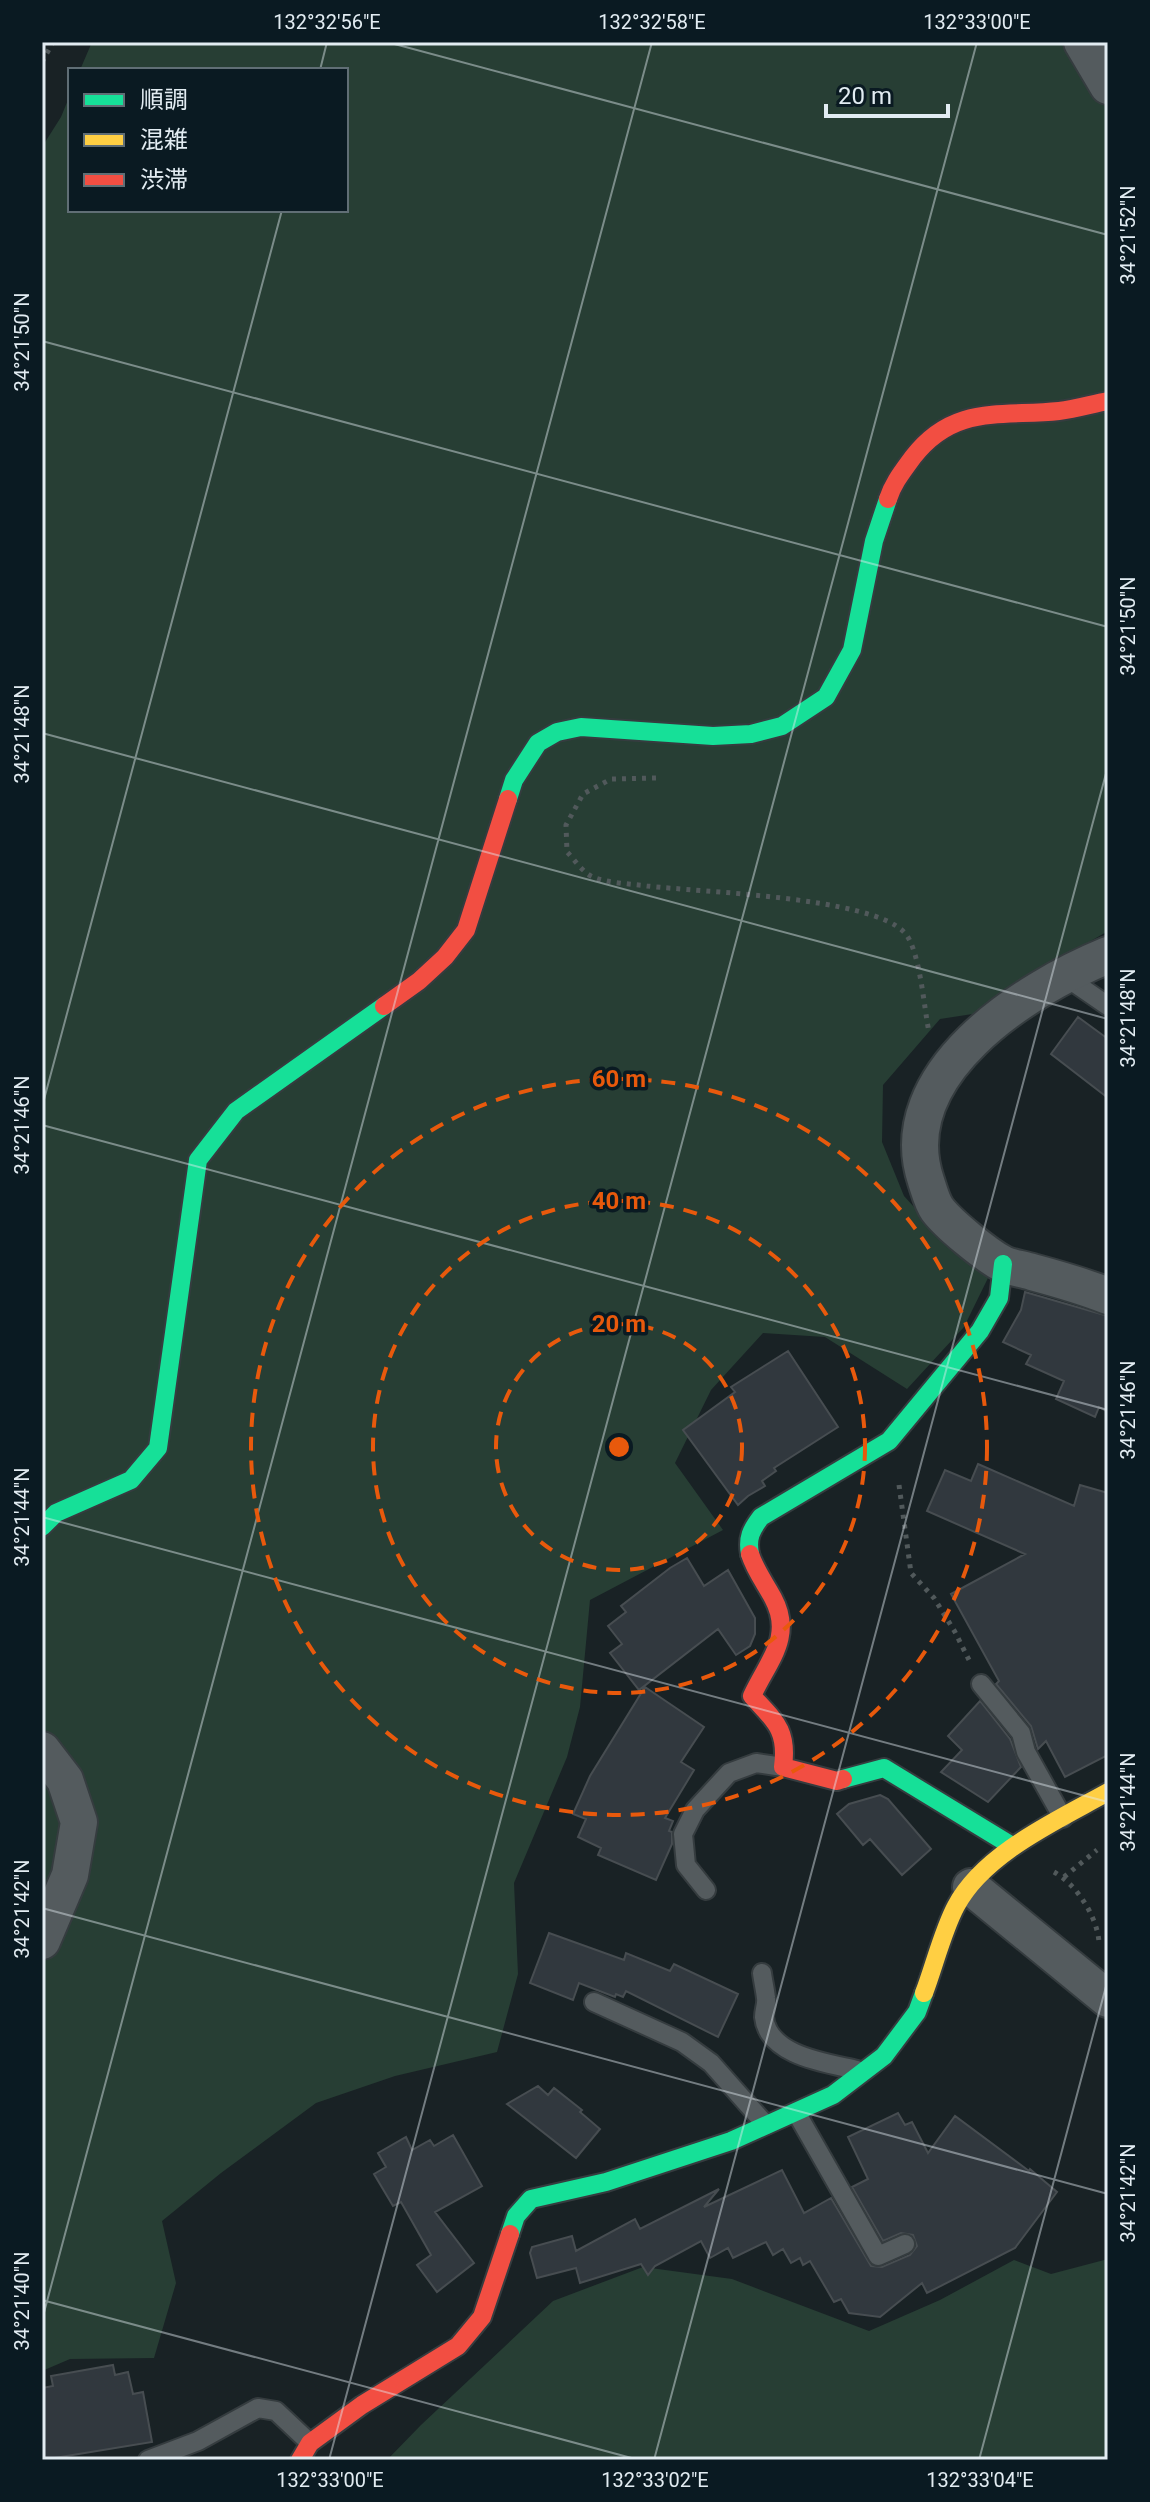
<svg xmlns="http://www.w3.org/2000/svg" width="1150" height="2502" font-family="Roboto,'Noto Sans JP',sans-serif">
<rect width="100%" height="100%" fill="#192225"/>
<path fill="#273e34" d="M92,42H1108V931L1010,988L979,1013L940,1019L883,1085L882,1142L904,1196L934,1229L988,1278L964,1327L907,1389L825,1337L763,1333L711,1390L675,1463L723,1530L590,1600L580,1707L567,1757L514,1883L518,1974L497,2052L395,2076L316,2103L221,2173L162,2221L176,2283L154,2358L70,2359L42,2371V147L61,117L70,95V210H346V70H80Z
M1108,2259V2460H387L421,2425L553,2301L643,2267L732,2279L869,2331L940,2300L1014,2260L1051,2274Z"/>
<path fill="#31383e" stroke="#474d51" stroke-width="2" d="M1078,1017L1108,1039V1098L1051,1054Z
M1025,1292L1108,1316V1412L1099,1407L1095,1417L1056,1399L1064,1381L1026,1364L1031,1355L1003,1342L1021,1310Z
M788,1351L838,1427L774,1468L776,1471L762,1481L765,1486L748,1496L738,1505L683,1430L735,1392L731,1387Z
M978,1464L1074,1506L1080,1485L1108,1493V1755L1065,1777L1046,1741L1038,1749L1031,1726L996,1684L999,1681L951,1594L1025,1554L927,1511L945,1470L971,1481Z
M687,1558L704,1586L728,1570L755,1618V1634L750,1646L736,1655L718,1629L639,1690L610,1653L622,1644L608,1626L626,1612L621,1606L670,1568Z
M645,1687L704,1727L681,1762L694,1770L665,1818L673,1821L669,1831L672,1832V1844L656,1880L598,1855L601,1848L578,1837L586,1819L573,1814L590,1776Z
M980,1701L1010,1739L1021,1767L988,1802L941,1772L962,1750L948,1736Z
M880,1795L888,1799L931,1849L902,1875L870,1839L863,1845L837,1814L849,1804Z
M549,1933L624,1960L626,1953L670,1971L674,1964L738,1994L718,2037L626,1991L623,1997L616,1994L615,1997L579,1983L573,2000L530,1983Z
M538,2086L548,2095L554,2088L582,2110L580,2112L600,2129L576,2158L507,2104Z
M898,2113L905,2125L912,2122L928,2153L955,2116L1029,2171L1030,2169L1057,2192L1015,2248L927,2293L922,2283L880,2317L849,2313L841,2299L834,2302L810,2261L803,2265L800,2258L791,2263L783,2249L773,2255L766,2242L733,2258L728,2248L710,2258L701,2241L655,2266L648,2275L641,2264L580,2283L576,2268L537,2278L530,2253L532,2247L572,2236L576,2251L635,2219L640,2229L719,2189L704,2207L782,2170L804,2213L831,2198L871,2266L882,2267L910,2255L917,2246L913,2235L901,2233L883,2241L852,2187L868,2179L848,2137Z
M453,2135L482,2186L435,2212L474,2263L437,2292L417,2265L431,2255L401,2202L393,2206L374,2174L386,2167L378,2153L406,2137L412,2150L430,2140L434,2146Z
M113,2365L115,2375L128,2372L133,2394L143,2392L152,2442L42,2460V2388L53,2386L51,2376Z"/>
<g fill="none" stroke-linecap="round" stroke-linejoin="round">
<defs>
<path id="lane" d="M1063,975L1108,1006
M981,1684L1021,1733L1026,1752L1063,1818
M706,1890L686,1865L683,1834L695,1810L729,1773L756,1763L783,1767
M762,1973C763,1981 765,1989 766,1998C767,2004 764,2010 764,2017C768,2056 827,2063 857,2070
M594,2002L682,2042L711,2063L766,2125
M796,2112L878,2256L905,2244
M148,2460L198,2441L258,2408L276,2411L310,2443"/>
<path id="street" d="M1082,42L1108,86
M1108,955C1025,989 890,1074 926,1181C929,1190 932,1202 937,1209C948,1224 986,1255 1003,1264C1012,1268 1023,1269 1032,1272C1058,1279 1083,1286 1108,1296
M42,1750L65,1780L79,1822L70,1875L42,1941
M971,1887L1108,1999"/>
<path id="fast" d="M508,799L514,780L538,743L557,732L581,727L713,736L751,734L782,726L826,697L852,650L874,541L888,499
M42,1527L56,1513L131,1480L158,1448L198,1160L236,1111L384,1006
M750,1554C747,1538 751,1530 761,1517L889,1441L980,1331L999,1298L1003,1264
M843,1779L884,1768L1012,1846
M510,2234L516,2216L531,2199L606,2182L731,2141L833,2095L884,2056L917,2012L924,1993"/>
<path id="slow" d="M924,1993C934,1967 943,1930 956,1906C984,1853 1058,1820 1108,1792"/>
<path id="jam" d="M888,499C893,483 903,471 913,457C954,404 1001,417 1059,411C1076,409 1092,404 1108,401
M384,1006L419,981L445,957L466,930L508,799
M750,1554C755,1570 765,1583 773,1598C794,1637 768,1661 752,1696C775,1721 788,1730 783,1767L837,1781L843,1779
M300,2460L310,2443L362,2405L458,2346L482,2317L510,2234"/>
</defs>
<use href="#lane" stroke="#353c3f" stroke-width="22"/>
<use href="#street" stroke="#353c3f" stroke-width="40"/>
<use href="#fast" stroke="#353c3f" stroke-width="22"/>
<use href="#slow" stroke="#353c3f" stroke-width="22"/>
<use href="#jam" stroke="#353c3f" stroke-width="22"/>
<path stroke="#51595b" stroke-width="5" stroke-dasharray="4 6" stroke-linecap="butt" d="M42,62L53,42
M656,778L611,779L583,794L566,825L567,852C574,859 583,873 593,877C606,883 632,884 647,886C700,892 870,897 904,932C920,948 924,1009 929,1032
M899,1485L911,1573L934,1598L955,1632L969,1660
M1054,1872C1076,1884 1097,1916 1099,1942
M1064,1877L1097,1850"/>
<use href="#lane" stroke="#545b5e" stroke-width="18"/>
<use href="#street" stroke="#545b5e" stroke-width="36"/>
<use href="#fast" stroke="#16e098" stroke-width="18"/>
<use href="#slow" stroke="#ffcf43" stroke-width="18"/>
<use href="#jam" stroke="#f24e42" stroke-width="18"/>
</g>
<path fill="none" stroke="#e2ecf2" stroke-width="2" stroke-opacity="0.45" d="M387,42L1108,235M320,70L327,42M42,341L1108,627M42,733L1108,1019M42,1107L282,210M42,1125L1108,1410M42,1517L1108,1802M42,1908L1108,2194M42,2300L639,2460M42,2320L652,42M329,2460L977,42M654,2460L1108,766M979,2460L1108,1979"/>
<g fill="none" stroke="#e8590c" stroke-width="4" stroke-dasharray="14 10">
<circle cx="619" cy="1447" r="123"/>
<circle cx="619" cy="1447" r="246"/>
<circle cx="619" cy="1447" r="368"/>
</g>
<circle cx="619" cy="1447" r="12" fill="#e8590c" stroke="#0a1a22" stroke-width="4"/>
<g font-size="24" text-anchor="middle" font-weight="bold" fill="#e8590c" stroke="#0a1a22" stroke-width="7" stroke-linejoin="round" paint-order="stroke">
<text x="619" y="1087">60 m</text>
<text x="619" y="1209">40 m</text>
<text x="619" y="1332">20 m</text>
</g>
<rect width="1150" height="2502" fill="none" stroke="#0a1a22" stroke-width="88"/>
<rect x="68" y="68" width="280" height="144" fill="#0a1a22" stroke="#606e75" stroke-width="2"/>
<rect x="84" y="94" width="40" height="12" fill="#16e098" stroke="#606e75" stroke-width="2"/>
<text x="140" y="108" font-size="24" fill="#e2ecf2">順調</text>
<rect x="84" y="134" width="40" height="12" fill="#ffcf43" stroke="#606e75" stroke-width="2"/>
<text x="140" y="148" font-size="24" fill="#e2ecf2">混雑</text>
<rect x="84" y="174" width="40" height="12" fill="#f24e42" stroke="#606e75" stroke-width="2"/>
<text x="140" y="188" font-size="24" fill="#e2ecf2">渋滞</text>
<path d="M826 104v12h122v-12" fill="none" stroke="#e2ecf2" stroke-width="4"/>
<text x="838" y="104" font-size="24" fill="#e2ecf2" stroke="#0a1a22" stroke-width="6" paint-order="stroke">20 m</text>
<rect x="44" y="44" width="1062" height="2414" fill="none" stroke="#e2ecf2" stroke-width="3"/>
<g font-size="20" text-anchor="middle" fill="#e2ecf2">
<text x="327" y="29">132°32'56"E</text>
<text x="652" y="29">132°32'58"E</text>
<text x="977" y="29">132°33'00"E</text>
<text transform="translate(1128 235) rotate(-90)" y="7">34°21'52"N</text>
<text transform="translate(22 342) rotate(-90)" y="7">34°21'50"N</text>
<text transform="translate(1128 626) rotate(-90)" y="7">34°21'50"N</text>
<text transform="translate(22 734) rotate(-90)" y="7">34°21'48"N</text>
<text transform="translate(1128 1018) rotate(-90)" y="7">34°21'48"N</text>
<text transform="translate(22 1125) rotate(-90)" y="7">34°21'46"N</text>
<text transform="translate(1128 1410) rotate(-90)" y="7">34°21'46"N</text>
<text transform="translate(22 1517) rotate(-90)" y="7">34°21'44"N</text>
<text transform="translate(1128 1802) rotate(-90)" y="7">34°21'44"N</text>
<text transform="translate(22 1909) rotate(-90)" y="7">34°21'42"N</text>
<text transform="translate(1128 2193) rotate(-90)" y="7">34°21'42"N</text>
<text transform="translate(22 2301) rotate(-90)" y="7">34°21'40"N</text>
<text x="330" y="2487">132°33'00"E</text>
<text x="655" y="2487">132°33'02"E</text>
<text x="980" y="2487">132°33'04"E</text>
</g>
</svg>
